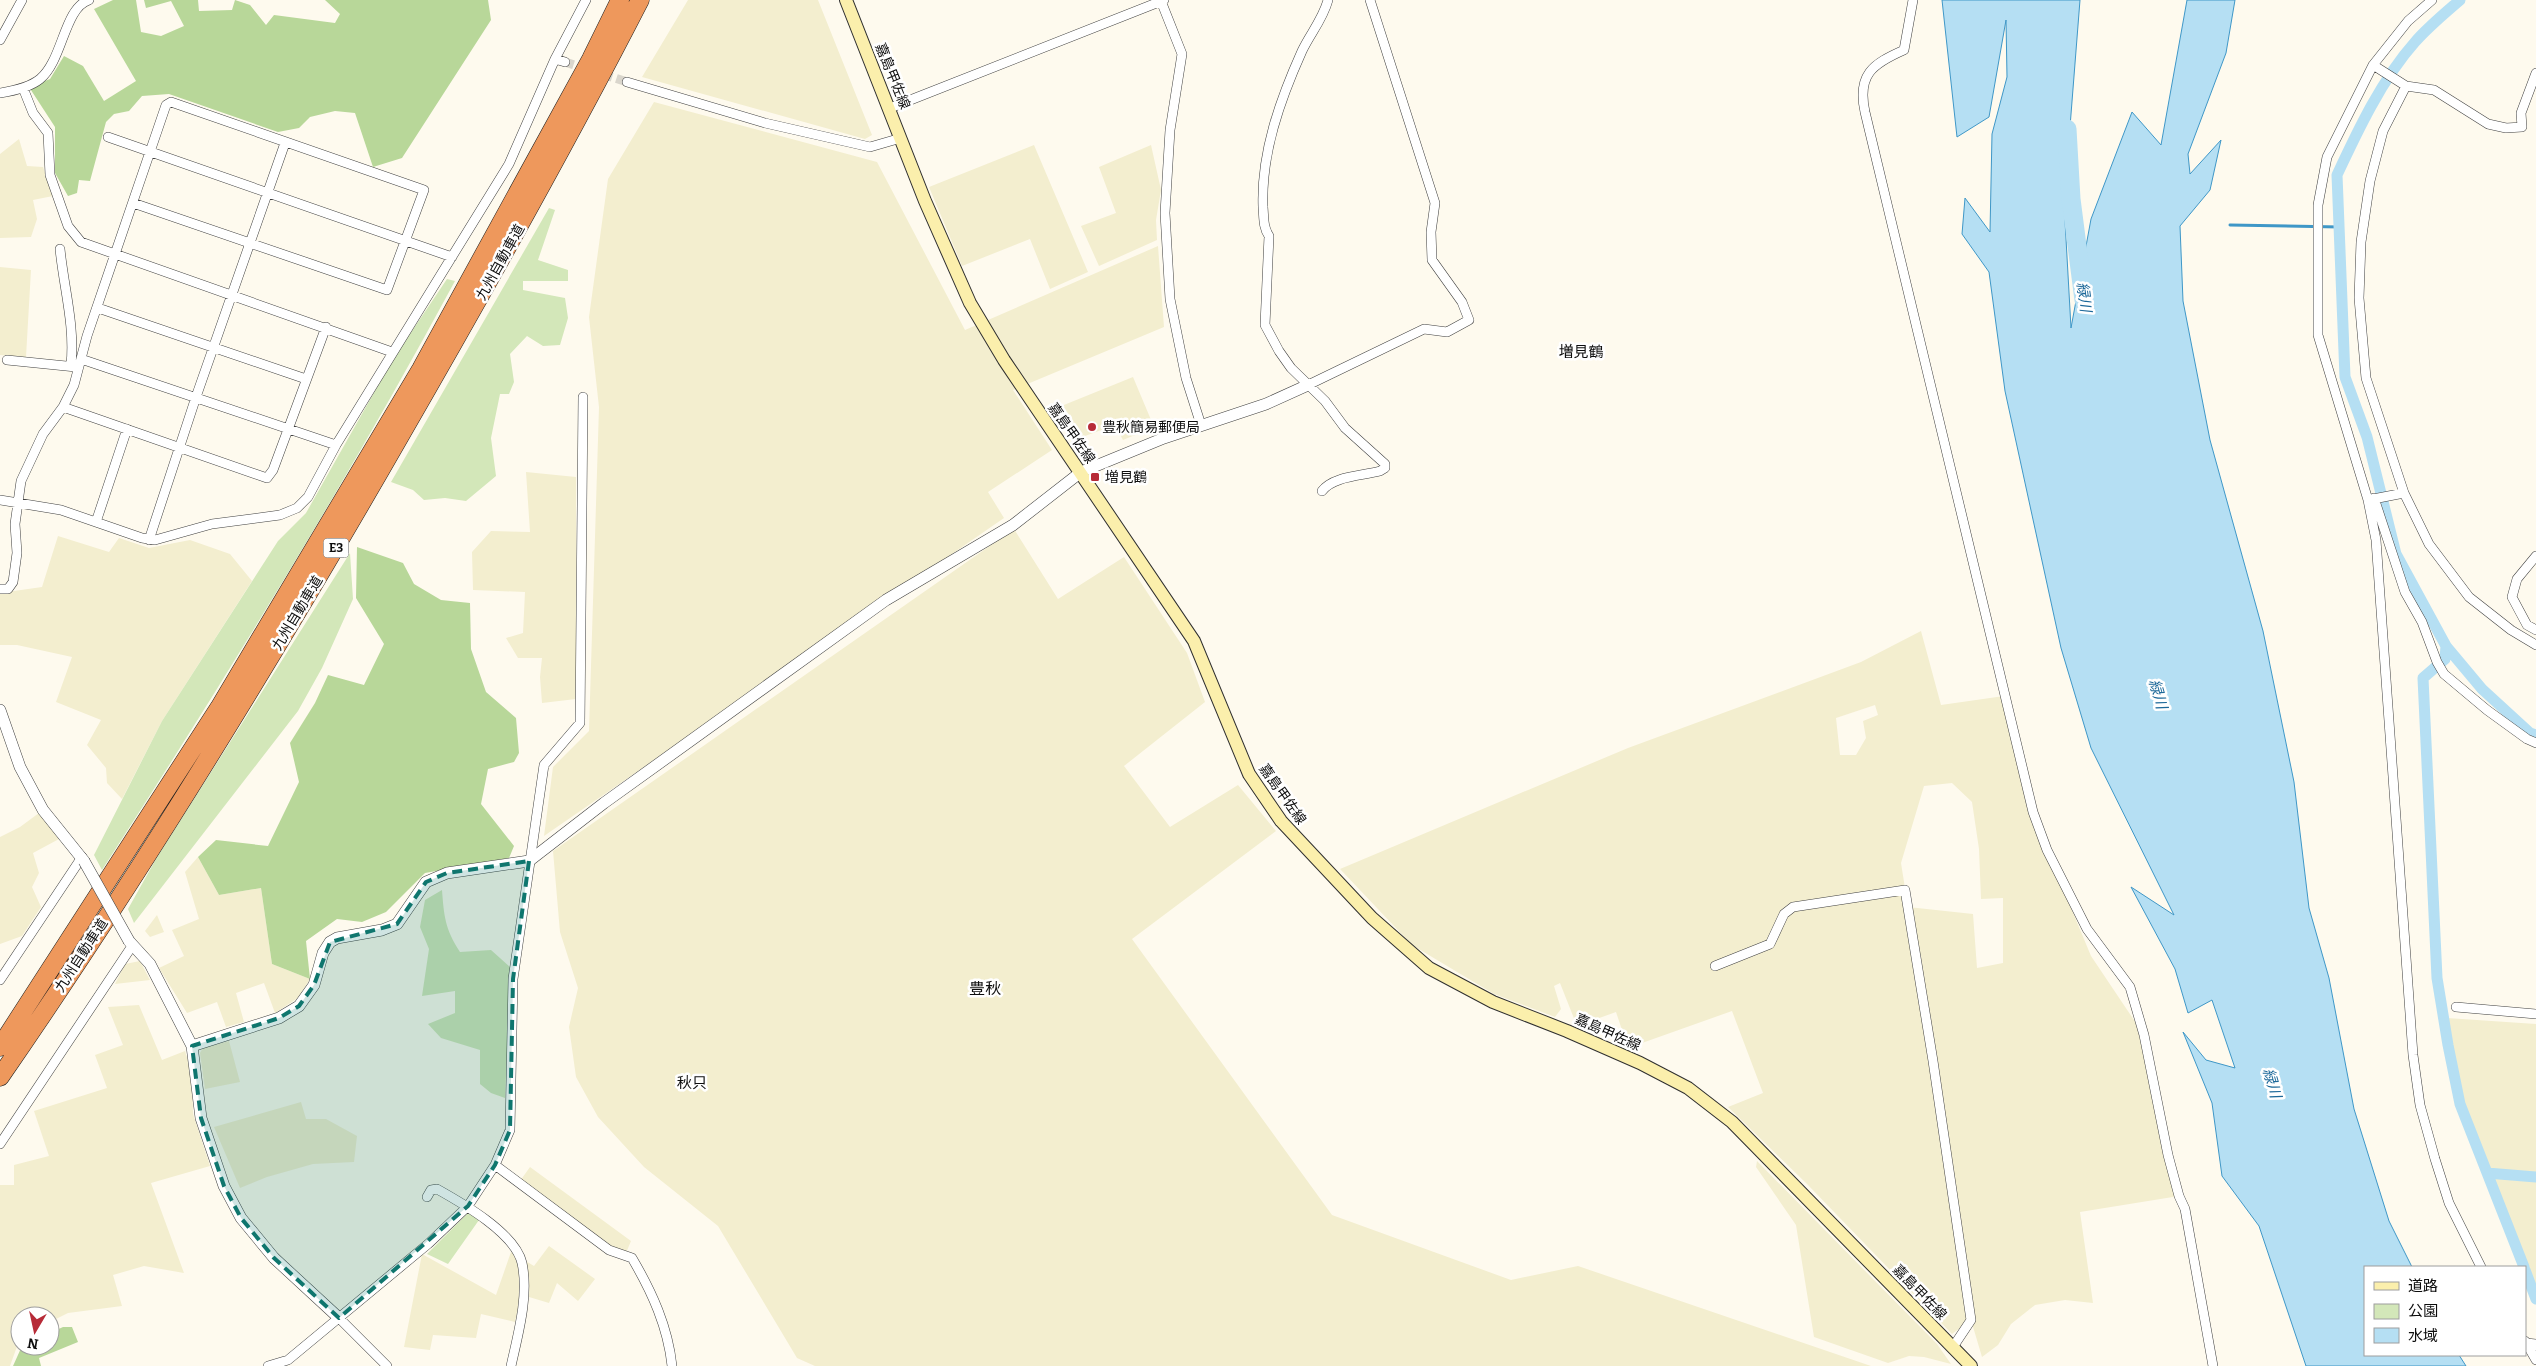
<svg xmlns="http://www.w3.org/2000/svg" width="2536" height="1366" font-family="Bitter,'Noto Sans JP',serif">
<rect width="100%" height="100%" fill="#fefaee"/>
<path fill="#f3eecf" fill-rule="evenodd" d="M688,0H818L872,135L865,139L642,77Z
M654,102L877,162L965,330L1158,246L1164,327L1013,390L1052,450L988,492L1004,518L544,836L553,767L589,731L599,407L589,317L608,179Z
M19,139L27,166L43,167L53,196L33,200L37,219L31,237L0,238V154Z
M1034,145L1088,272L1050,289L1030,239L962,266L929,187Z
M1151,145L1161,190L1156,220L1157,240L1099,266L1081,226L1116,213L1099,167Z
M0,267L31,270L26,357L0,355Z
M1133,377L1154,427L1123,440L1115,425L1074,440L1054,409Z
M526,472L576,477V699L542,703L540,677L542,658H518L506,638L523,633L525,592L473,590L472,552L491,531L530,532Z
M1014,529L1058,599L1124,557L1187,653L1205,702L1124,766L1170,827L1238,785L1276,831L1132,939L1332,1215L1511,1280L1578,1266L1871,1366H815L797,1358L718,1226L644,1167L598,1117L576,1077L569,1027L578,988L560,932L553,851Z
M58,536L109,552L119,538L149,548L190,540L230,554L252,581L162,721L122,799L107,783L106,768L87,745L101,720L56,702L72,657L17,645H0V593L42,587Z
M1921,631L1941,705L2004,696L2047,850L2091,956L2144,1035L2179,1196L2080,1212L2093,1303L2065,1300L2035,1305L2011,1324L1998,1345L1982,1357L1971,1320L1952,1334L1807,1184L1728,1107L1763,1093L1732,1011L1628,1048L1616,1012L1577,1026L1560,983L1554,986L1561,1009L1555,1017L1494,994L1412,945L1340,869L1628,748L1861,662ZM1875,705L1878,715L1863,721L1866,738L1856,755H1840L1836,718ZM1952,783L1972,802L1979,849L1981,899L2003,898V963L1977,968L1973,914L1908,907L1901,863L1924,786Z
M39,813L59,839L33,853L39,873L32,887L41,907L22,936L0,944V837L20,827Z
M198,857L219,895L261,888L272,964L310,979L298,998L275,1013L264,983L236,993L244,1022L226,1027L217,1002L187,1013L159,968L184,956L172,930L199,919L185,872Z
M157,915L164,932L150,937L145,931Z
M140,961L150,980L115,984L125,964Z
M139,1005L162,1060L185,1051L192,1073L193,1114L210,1166L151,1183L184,1273L144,1266L113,1275L122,1306L68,1313L50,1322V1316H20V1338L10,1366H0V1185H14V1165L49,1156L34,1111L107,1088L95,1055L123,1045L108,1007Z
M2447,1018L2536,1024V1292L2476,1147L2462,1104Z
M229,1041L240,1082L205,1089L200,1053L203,1048Z
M301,1102L306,1119H326L357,1136L354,1162L313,1164L267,1177L240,1188L214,1127Z
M1757,1161L1937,1344L1951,1364L1924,1357L1909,1356L1888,1363L1814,1337L1796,1225L1756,1167Z
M530,1167L631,1241L626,1253L610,1248L520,1181Z
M549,1246L595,1279L578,1301L557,1283L549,1303L529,1297L520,1300L515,1322L481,1314L476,1338L433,1335L430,1350L404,1347L422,1254L496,1295L511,1252L534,1266Z"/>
<path fill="#d3e7b9" d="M549,208L555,210L538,260L568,270V281H523V290L565,298L568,318L560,345L543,346L527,336L510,354L514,382L509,394H500L491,438L496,476L466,501L445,498L424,500L413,490L391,482Z
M447,279L455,281C346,483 226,678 102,870L94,855L162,721L278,541L306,513L393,359Z
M350,553L353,599L322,668L298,711L134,923L128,909L156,859Z
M442,890C444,916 445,929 460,952L491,950L511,968L505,1098L491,1093L480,1084V1050L441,1038L428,1024L455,1013V991L422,996L429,949L420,927L425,900Z
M469,1212L479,1220L448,1264L427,1254Z"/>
<path fill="#b8d799" d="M113,0H136L141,32L161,36L184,26L171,1L146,8L144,0H198L199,11L232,10L235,0L250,5L266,25L274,15L335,23L340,14L325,0H488L491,20L402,158L373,167L355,113L335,111L310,117L299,128L278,132L169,94L142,96L129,111L114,114L106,122L90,181L79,180L77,193L68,196L55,173V127L29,87L50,79L64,56L83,66L104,101L136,81L94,9Z
M357,547L403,563L414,584L441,600L470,603L471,649L486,692L516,718L519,753L514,762L488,769L481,804L514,846L509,858L425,873L386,912L362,922L337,919L306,941L310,979L272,964L261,888L219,895L198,857L216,840L268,846L299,782L290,743L315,703L328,675L364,685L384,644L356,598Z
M63,1327H72L78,1342L39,1358L41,1366H13L22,1346H50V1333Z"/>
<path fill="#b5dff3" stroke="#3f97c7" d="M1942,0H2080L2064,203L2071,328L2091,219L2132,112L2161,145L2187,0H2235L2226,53L2188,154L2190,174L2221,140L2210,190L2180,226L2183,301L2210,440L2263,631L2294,782L2309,908L2329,978L2354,1109L2389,1221L2412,1267H2365V1355H2459L2466,1366H2306L2259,1226L2222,1176L2212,1103L2183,1032L2206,1060L2235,1068L2212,1000L2188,1013L2175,969L2131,887L2174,915L2091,748L2061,648L2005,391L1989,272L1962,234L1965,198L1990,232L1992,134L2007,77L2006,20L1989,117L1957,137Z"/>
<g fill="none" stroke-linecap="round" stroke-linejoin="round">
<path stroke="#3f97c7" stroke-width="3" d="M2230,225L2340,227"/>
<path stroke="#b5dff3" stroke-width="11" d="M2460,0C2445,13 2428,27 2415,42C2382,79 2358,130 2337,175L2345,377L2367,437L2396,554L2446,646L2482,689L2530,733L2536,735
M2446,646L2445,659L2423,678L2437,978L2448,1045L2460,1104L2524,1267
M2487,1173L2536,1177
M2525,1270L2536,1299"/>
<path stroke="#b5dff3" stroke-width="19" d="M2067,129L2071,199L2084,300"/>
<path stroke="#dad6cc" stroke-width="9" stroke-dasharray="9 4.5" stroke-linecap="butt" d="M565,62L627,82"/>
<defs>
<path id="minor" d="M1913,0L1904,50C1872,64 1857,75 1865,112L2033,812L2047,850L2087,929L2130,987L2144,1035L2168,1155L2179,1196L2185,1209L2213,1366
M2432,0L2408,21L2373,65L2327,157L2318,205V335L2368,500L2376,540L2413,1055L2420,1105L2435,1159L2449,1203L2481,1267
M1161,1L1182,54L1170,130L1165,213L1170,299L1186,378L1201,425
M0,40L22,0
M555,59L565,62
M2373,65L2406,86L2434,90L2488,124L2506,128L2522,127L2521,113L2536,73
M627,82L765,123L870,147L901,138
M2406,86L2383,131L2370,181L2361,242L2359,298L2366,378L2404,493L2429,544L2469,597L2511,630L2536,645
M23,88L33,113L48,133L50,175L68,226L81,242L392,352
M0,93C13,91 30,87 40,79C63,60 64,8 89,0
M890,108L1164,0
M108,137L452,257
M60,249C64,289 75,325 71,365
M98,308L306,379
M81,359L336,445
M7,360L76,367
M1308,385L1424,329L1447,332L1469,320L1462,302L1432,260L1431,232L1435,203L1370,0
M63,407L267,478L273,470L326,327
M1322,491C1333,476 1362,476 1380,471L1385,468V464L1345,428L1325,401L1291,368L1279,351L1265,325L1269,236C1263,227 1264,218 1263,207C1261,153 1280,100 1302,51C1310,34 1323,19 1328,0
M2374,498L2405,592L2422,622L2437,662L2444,674L2487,710L2527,739L2536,743
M0,500L61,510L142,538L155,540L212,524L280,515L297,508L308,497L336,445L509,164L555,59L586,0
M2368,500L2404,493
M96,522L127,429
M149,540L196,397L285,143
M2536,556L2517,579L2512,597L2527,625L2536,630
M0,589H8L13,582L17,553L15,524L21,481L43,434L63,407L74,385L87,336L166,105L171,102L424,190L387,290L133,203
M1715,966L1770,944L1784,914L1793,907L1905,890L1933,1061L1971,1320L1953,1347
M0,980L82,857
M2456,1007L2536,1014
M0,1144L132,946
M495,1165L609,1250L632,1258C652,1292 668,1327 672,1366
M427,1197L431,1190L437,1189C462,1203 515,1233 522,1263C529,1296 518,1334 511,1366
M339,1318L387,1366
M2525,1341L2536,1360
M268,1366L288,1360L428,1244L468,1206L495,1165L510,1130L513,979L544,765L580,723L583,397"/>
<path id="tertiary" d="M0,710L20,767L43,810L84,861
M129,941L150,964L192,1046L201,1118L224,1186L241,1218L274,1258L339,1318
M192,1046L279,1018L299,1006L314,985L323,953L330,942L337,938L382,930L397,924L426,882L447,873L529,861L604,803L886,600L1013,525L1081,472L1164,438L1266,404L1308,385
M2526,1344L2536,1345"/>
<path id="secondary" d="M846,0L925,201L970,303L1004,360L1194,641L1249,774L1281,821L1372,918L1429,968L1493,1002L1567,1031L1640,1063L1688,1088L1732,1122L1971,1366"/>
<path id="motorway" d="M0,1047L219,708L421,369L591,59L620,0
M0,1077C143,870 275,654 400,436C483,292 564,148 640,0"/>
</defs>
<use href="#minor" stroke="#404040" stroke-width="10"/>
<use href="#tertiary" stroke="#404040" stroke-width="12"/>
<use href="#secondary" stroke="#2f2f2f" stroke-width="14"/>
<use href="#motorway" stroke="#1e1e1e" stroke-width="19"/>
<use href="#minor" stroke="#fff" stroke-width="9"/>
<use href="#tertiary" stroke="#fff" stroke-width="11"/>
<use href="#secondary" stroke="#fbefac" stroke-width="12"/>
<use href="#motorway" stroke="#ee985c" stroke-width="18"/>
<defs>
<path id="tertiary-bridge" d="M84,861L129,941"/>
</defs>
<use href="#tertiary-bridge" stroke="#404040" stroke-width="12" stroke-linecap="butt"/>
<use href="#tertiary-bridge" stroke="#fff" stroke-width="11"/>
</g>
<path fill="#0f766e" fill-opacity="0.2" stroke="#0f766e" stroke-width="4" stroke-dasharray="10 6" stroke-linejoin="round" d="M529,861L513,979L510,1130L495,1165L468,1206L339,1318L274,1258L241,1218L224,1186L201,1118L192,1046L279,1018L299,1006L314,985L330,942L397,924L426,882L447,873Z"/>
<g fill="#b72b38" stroke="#fff" stroke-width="2">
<circle cx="1092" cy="427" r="5"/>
<rect x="1090" y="472" width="10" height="10" rx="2.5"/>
</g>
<g text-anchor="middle" stroke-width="5" stroke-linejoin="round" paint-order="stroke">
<rect fill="#fff" stroke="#565656" stroke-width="1" x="323.5" y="538.5" width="25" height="19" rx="4"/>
<g font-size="12" font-weight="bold" fill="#0d0d0d">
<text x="336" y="552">E3</text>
</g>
<g font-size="14" fill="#0d0d0d" stroke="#fff">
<text transform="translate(893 76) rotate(68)" y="5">嘉島甲佐線</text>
<text transform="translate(500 262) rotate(-61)" y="5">九州自動車道</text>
<text transform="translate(1072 433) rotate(55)" y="5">嘉島甲佐線</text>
<text transform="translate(297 613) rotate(-59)" y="5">九州自動車道</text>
<text transform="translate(1283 794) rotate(55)" y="5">嘉島甲佐線</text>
<text transform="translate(81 955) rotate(-57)" y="5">九州自動車道</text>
<text transform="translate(1608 1032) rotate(24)" y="5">嘉島甲佐線</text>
<text transform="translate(1920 1292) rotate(46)" y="5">嘉島甲佐線</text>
</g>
<g font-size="14" fill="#0d0d0d" stroke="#fff" text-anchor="start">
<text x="1102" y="432">豊秋簡易郵便局</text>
<text x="1105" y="482">増見鶴</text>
</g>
<g font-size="15" font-style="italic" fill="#1c6899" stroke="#fff">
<text transform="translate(2084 297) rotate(82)" y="5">緑川</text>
<text transform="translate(2158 694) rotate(74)" y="5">緑川</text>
<text transform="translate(2272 1083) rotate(74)" y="5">緑川</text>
</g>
<g font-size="15" fill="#0d0d0d" stroke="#fff">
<text x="1581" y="357">増見鶴</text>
<text x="692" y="1088">秋只</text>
</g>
<g font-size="16" fill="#0d0d0d" stroke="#fff">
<text x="985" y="994">豊秋</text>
</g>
</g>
<rect x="2364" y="1266" width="162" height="90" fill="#ffffff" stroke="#9e9e9e"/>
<rect x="2374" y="1282" width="25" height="8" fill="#fbefac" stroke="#9e9e9e"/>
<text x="2408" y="1291" font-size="15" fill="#0d0d0d">道路</text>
<rect x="2374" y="1304" width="25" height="15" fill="#d3e7b9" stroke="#9e9e9e"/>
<text x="2408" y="1316" font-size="15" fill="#0d0d0d">公園</text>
<rect x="2374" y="1328" width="25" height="15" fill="#b5dff3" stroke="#9e9e9e"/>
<text x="2408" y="1341" font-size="15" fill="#0d0d0d">水域</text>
<g transform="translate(35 1331) rotate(189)"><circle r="24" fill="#ffffff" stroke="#9e9e9e"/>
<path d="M0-4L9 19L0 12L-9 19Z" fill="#b72b38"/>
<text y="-8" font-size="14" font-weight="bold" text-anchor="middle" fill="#0d0d0d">N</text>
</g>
</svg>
